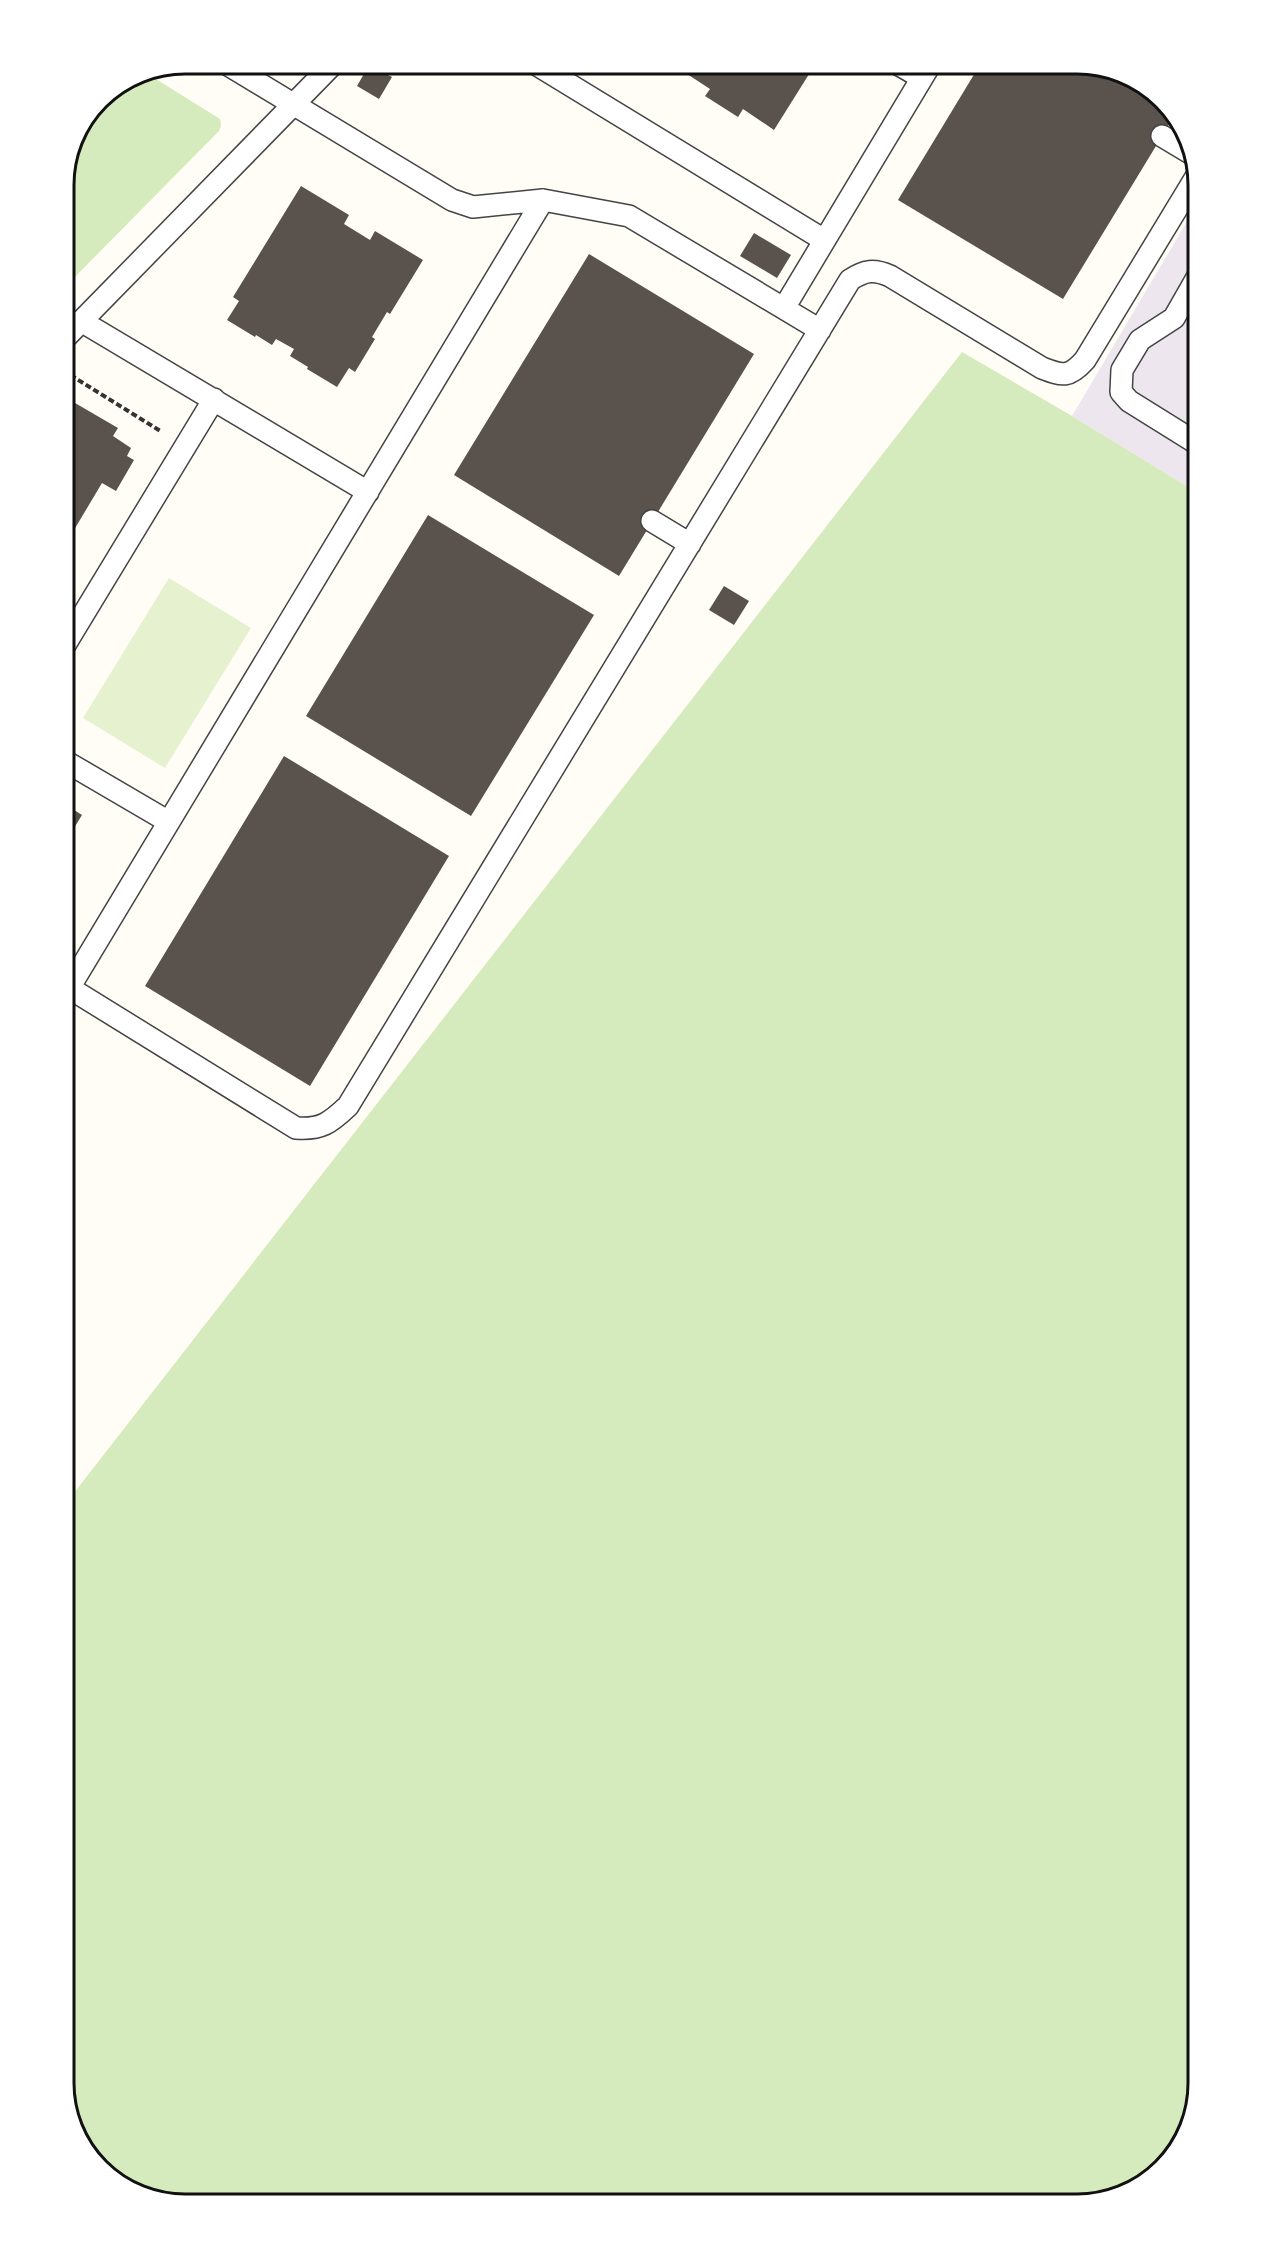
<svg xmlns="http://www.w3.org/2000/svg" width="1261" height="2268" font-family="'IBM Plex Serif',serif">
<rect width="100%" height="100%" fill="#fffdf5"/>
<path fill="#eee6ef" d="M1198,203V493L1072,416Z"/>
<path fill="#d5ebbd" d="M143,71L220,119L221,126L219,131L63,289V177L72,138L99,98L139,72Z
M962,352L1072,416L1198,493V2083L1177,2151L1123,2196L1076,2205H177L117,2184L72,2130L63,2083V1507Z"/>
<path fill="#e6f2cf" d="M169,578L251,628L165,768L83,718Z"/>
<path fill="#5a524d" d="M649,63H799L811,71L774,130L743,109L738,117L705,96L710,89L681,70L679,73L664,64L660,71Z
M981,63H1084L1150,88L1173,118L1063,299L898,200Z
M369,65L392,77L379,99L357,86Z
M301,186L349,215L344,224L370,240L375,231L423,260L390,314L387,312L372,337L375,339L355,372L349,368L337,387L307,369L308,367L290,356L294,349L276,339L272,345L256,335L255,337L227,320L239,301L233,297Z
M754,233L791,255L777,278L740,256Z
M589,254L754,354L619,576L454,475Z
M63,396L118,428L113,436L131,448L127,456L134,460L116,491L102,483L71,535L63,530Z
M428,515L594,615L471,816L306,716Z
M724,586L749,601L734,625L709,610Z
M284,756L449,856L310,1086L145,986Z
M63,803L82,815L63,846Z"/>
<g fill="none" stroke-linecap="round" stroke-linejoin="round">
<defs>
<path id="lane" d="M225,63L452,200L473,207L543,200L629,216L820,330
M534,63L824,240
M896,63L922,78
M1162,136L1192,154
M784,308L931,63
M81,321L368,492
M63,340L334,63
M1198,444L1129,401L1121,392L1122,370L1140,340L1174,318L1198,276
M652,521L690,544
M63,648L214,399
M63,760L169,822
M63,984L296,1128C321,1130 330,1123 348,1106L850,280C865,270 874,269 890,276L1042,368C1063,376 1069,378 1085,360L1196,177
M69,988L543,200"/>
</defs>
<use href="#lane" stroke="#444" stroke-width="24"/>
<path stroke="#333" stroke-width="4" stroke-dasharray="6 3" stroke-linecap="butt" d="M63,376L67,373L162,432"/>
<use href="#lane" stroke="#fff" stroke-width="21"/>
</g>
<path d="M0 0H1261V2268H0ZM185 74H1077A111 111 0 0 1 1188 185V2083A111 111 0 0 1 1077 2194H185A111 111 0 0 1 74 2083V185A111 111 0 0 1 185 74Z" fill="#fff" fill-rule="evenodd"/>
<path fill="none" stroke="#111" stroke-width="3" d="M185 74H1077A111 111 0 0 1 1188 185V2083A111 111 0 0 1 1077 2194H185A111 111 0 0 1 74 2083V185A111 111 0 0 1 185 74Z"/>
</svg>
